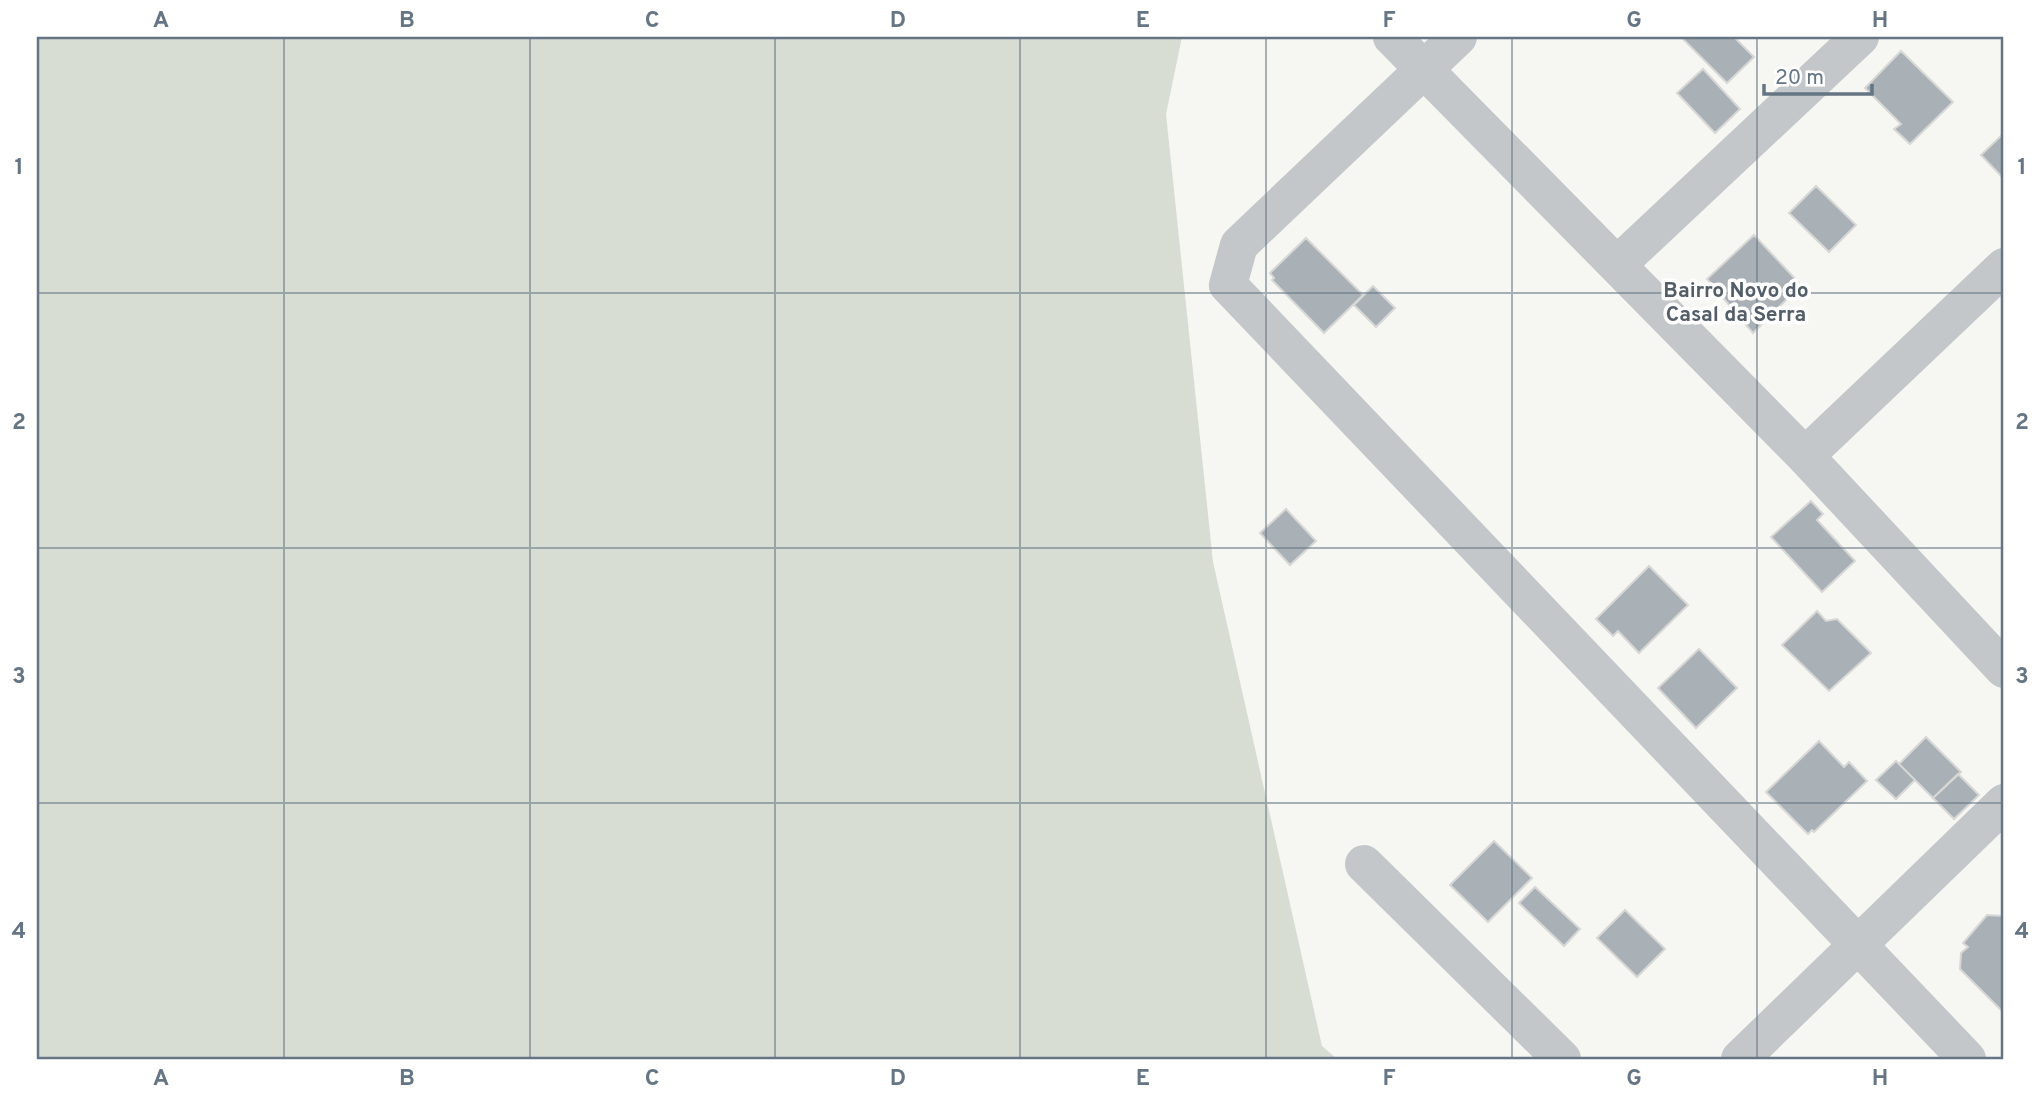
<svg xmlns="http://www.w3.org/2000/svg" width="2041" height="1096" font-family="Overpass,sans-serif">
<rect width="100%" height="100%" fill="#f6f6f2"/>
<path fill="#d7ddd3" d="M37,37H1182L1166,114L1213,562L1322,1046L1337,1059H37Z"/>
<path fill="#a9b1b7" stroke="#d7d7d5" stroke-width="2" d="M1681,37H1734L1754,57L1727,83Z
M1901,51L1953,102L1910,144L1894,129L1901,124L1865,88Z
M1703,69L1740,109L1715,133L1677,93Z
M2004,133V179L1981,155Z
M1816,186L1856,225L1829,252L1789,213Z
M1754,235L1801,285L1753,333L1707,279Z
M1306,238L1363,295L1324,333L1272,280L1274,278L1270,273Z
M1373,286L1395,308L1376,327L1354,305Z
M1811,501L1823,514L1817,520L1855,561L1822,592L1771,537Z
M1286,509L1316,541L1290,565L1260,533Z
M1649,566L1688,605L1639,653L1618,631L1613,636L1596,619Z
M1817,611L1826,621L1837,619L1871,653L1829,691L1782,645Z
M1699,649L1737,688L1696,728L1658,688Z
M1926,737L1961,772L1933,798L1899,764Z
M1819,741L1844,767L1849,762L1867,781L1814,832L1812,830L1808,834L1766,792Z
M1896,761L1915,780L1896,799L1876,780Z
M1958,774L1979,795L1954,819L1933,798Z
M1494,841L1532,878L1488,922L1450,885Z
M1535,887L1580,929L1564,946L1519,903Z
M1625,910L1665,949L1637,977L1597,938Z
M1987,915L2004,916V1013L1960,969L1961,953L1968,947L1963,943Z"/>
<g fill="none" stroke-linecap="round" stroke-linejoin="round">
<path stroke="#c3c7ca" stroke-width="38" d="M1392,37L1805,456L2004,669
M1458,37L1239,245L1228,285L1967,1059
M1617,265L1860,37
M1805,456L2004,267
M1364,864L1562,1059
M1740,1059L2004,803"/>
</g>
<path fill="none" stroke="#657584" stroke-width="2" stroke-opacity="0.55" d="M284,37V1059M530,37V1059M775,37V1059M1020,37V1059M1266,37V1059M1512,37V1059M1757,37V1059M37,293H2004M37,548H2004M37,803H2004"/>
<g text-anchor="middle" stroke-width="7" stroke-linejoin="round" paint-order="stroke">
<g font-size="21" font-weight="bold" fill="#535e69" stroke="#fff">
<text x="1736" y="297">Bairro Novo do<tspan x="1736" dy="24">Casal da Serra</tspan></text>
</g>
</g>
<rect width="2041" height="1096" fill="none" stroke="#ffffff" stroke-width="77"/>
<path d="M1764 84v10h108v-10" fill="none" stroke="#657584" stroke-width="3.5"/>
<text x="1775" y="84" font-size="21" fill="#657584" stroke="#ffffff" stroke-width="5" paint-order="stroke">20 m</text>
<rect x="38" y="38" width="1964" height="1020" fill="none" stroke="#657584" stroke-width="2.5"/>
<g font-size="23" text-anchor="middle" font-weight="bold" fill="#657584">
<text x="161" y="27">A</text>
<text x="407" y="27">B</text>
<text x="652" y="27">C</text>
<text x="898" y="27">D</text>
<text x="1143" y="27">E</text>
<text x="1389" y="27">F</text>
<text x="1634" y="27">G</text>
<text x="1880" y="27">H</text>
<text x="19" y="174">1</text>
<text x="2022" y="174">1</text>
<text x="19" y="429">2</text>
<text x="2022" y="429">2</text>
<text x="19" y="683">3</text>
<text x="2022" y="683">3</text>
<text x="19" y="938">4</text>
<text x="2022" y="938">4</text>
<text x="161" y="1085">A</text>
<text x="407" y="1085">B</text>
<text x="652" y="1085">C</text>
<text x="898" y="1085">D</text>
<text x="1143" y="1085">E</text>
<text x="1389" y="1085">F</text>
<text x="1634" y="1085">G</text>
<text x="1880" y="1085">H</text>
</g>
</svg>
